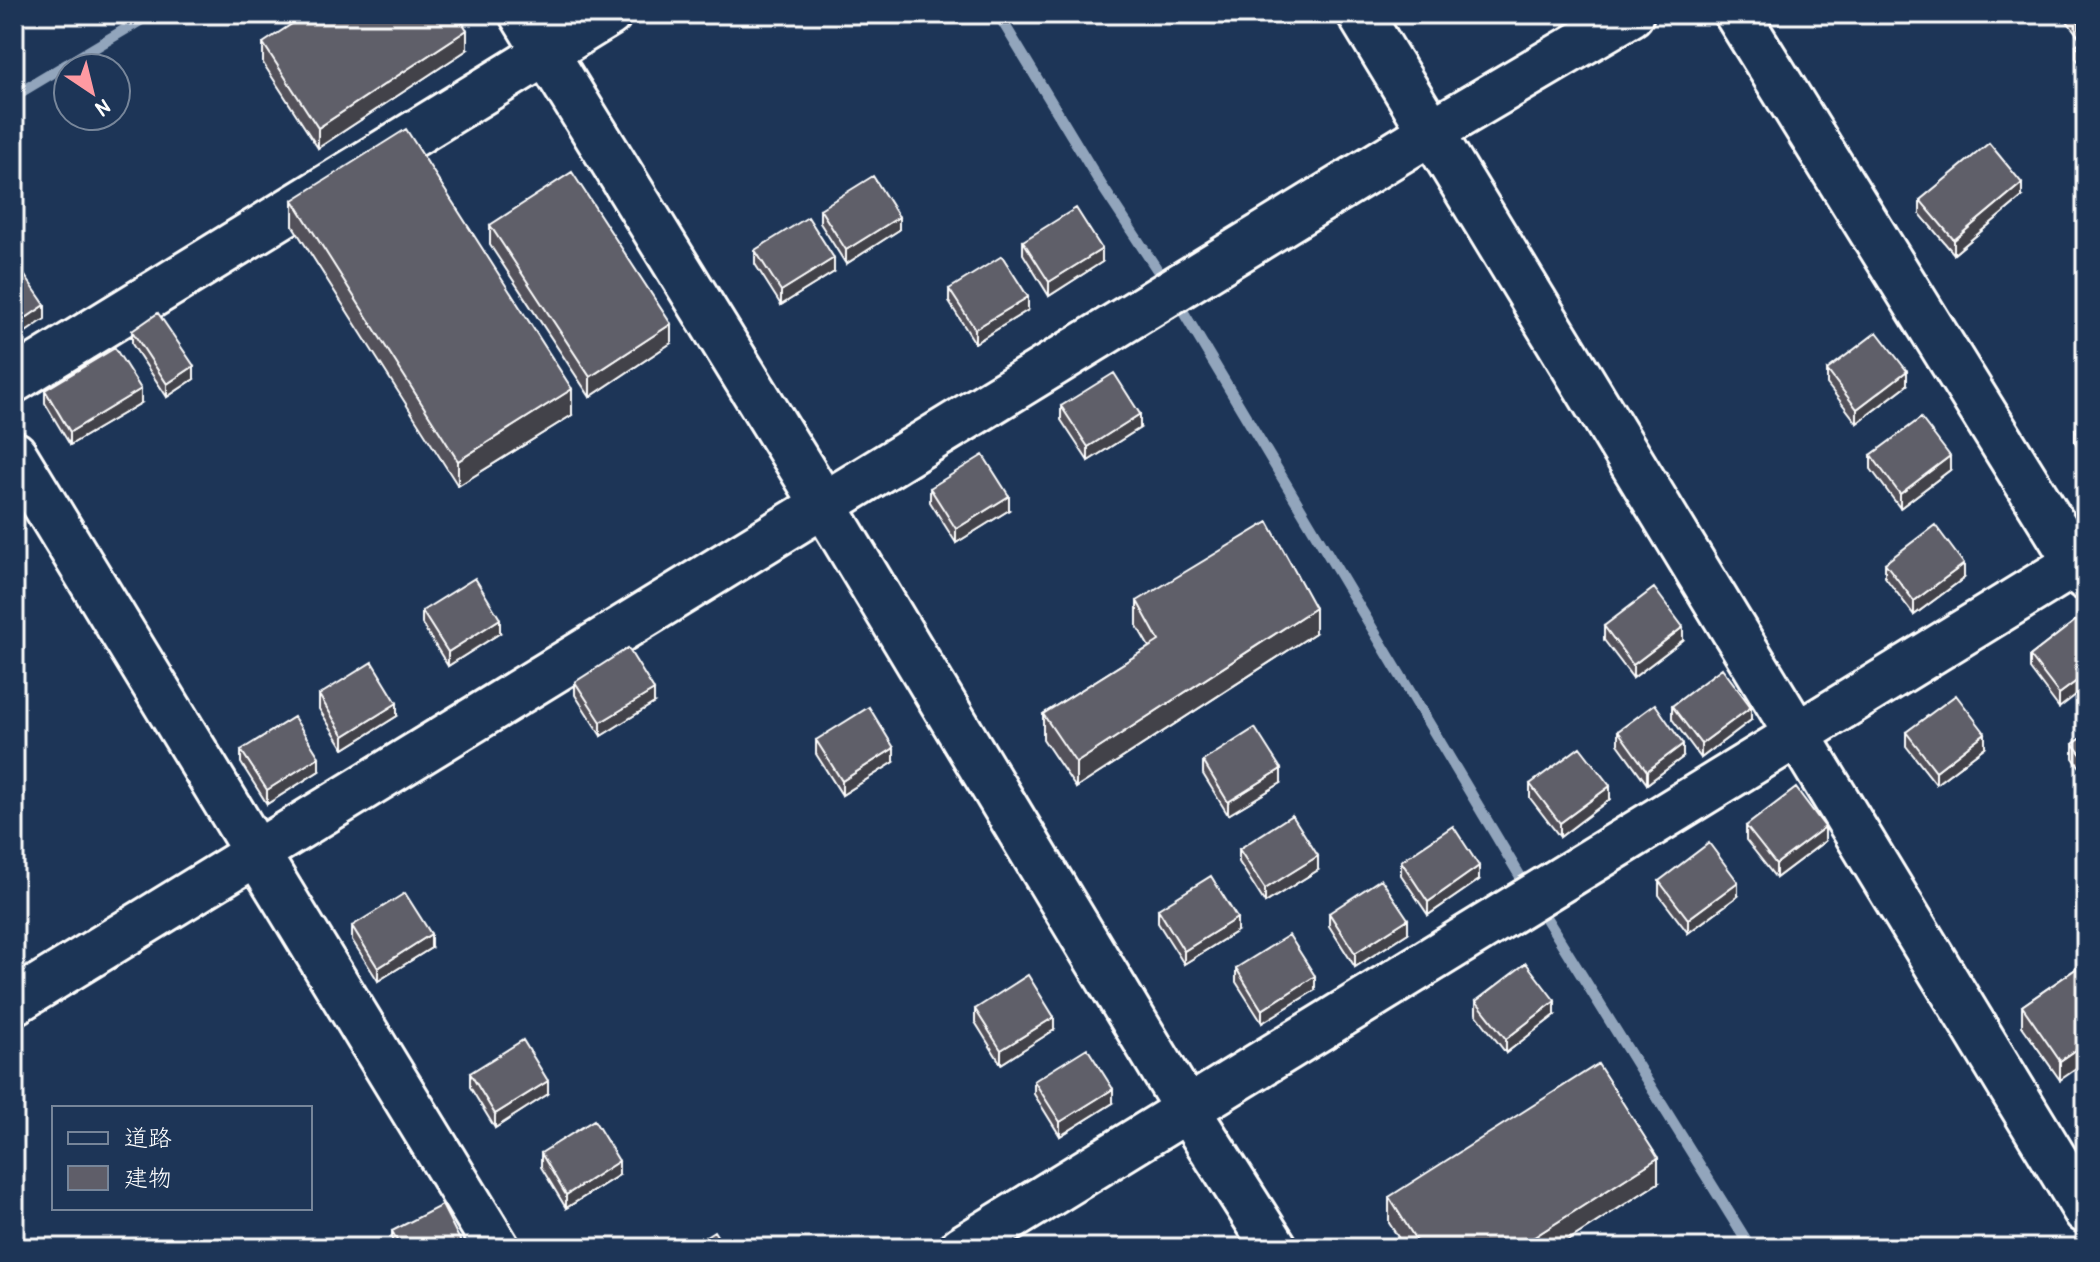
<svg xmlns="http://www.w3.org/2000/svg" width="2100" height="1262" font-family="'Patrick Hand','Klee One',sans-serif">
<rect width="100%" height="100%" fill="#1d3557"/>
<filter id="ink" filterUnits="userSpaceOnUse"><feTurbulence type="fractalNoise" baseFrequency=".0125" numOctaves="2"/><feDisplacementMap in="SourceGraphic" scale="16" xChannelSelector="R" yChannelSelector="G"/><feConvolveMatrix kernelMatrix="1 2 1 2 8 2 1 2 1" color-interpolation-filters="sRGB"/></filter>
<g filter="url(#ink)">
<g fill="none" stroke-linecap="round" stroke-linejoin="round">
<path stroke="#92a5bc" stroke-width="11" d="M998,14L1102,186L1166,283
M14,96L151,14
M1175,298L1529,891
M1538,905L1751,1248"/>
<defs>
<path id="minor" d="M1360,14L2086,1211
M1737,14L2086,578
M14,454L497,1248
M14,1002L1431,132L1631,14
M962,1248L2086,557"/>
<path id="tertiary" d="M522,14L824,505L1188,1111L1275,1248
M14,380L609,14"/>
</defs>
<use href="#minor" stroke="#fff" stroke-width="50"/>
<use href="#tertiary" stroke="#fff" stroke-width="50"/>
<use href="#minor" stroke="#1d3557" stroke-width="44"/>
<use href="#tertiary" stroke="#1d3557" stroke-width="44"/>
</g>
<path fill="#52515a" stroke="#fff" stroke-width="2" d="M2062,14H2086V31L2079,37Z
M2086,38V71L2076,58V45Z
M263,43L467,50L318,148L263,63Z
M2022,197L1954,254L1920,214V200Z
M293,200L572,415L458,486L293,226Z
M820,209L899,230L846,264L820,223Z
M490,225L671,343L590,397L490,245Z
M1023,241L1102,262L1049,296L1023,254Z
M755,250L834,272L781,305L755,264Z
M949,289L1028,310L975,343L949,302Z
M132,331L194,379L167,397L132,344Z
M1827,370L1907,385L1857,423L1827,384Z
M45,390L141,403L70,445L45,403Z
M1061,406L1140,428L1088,461L1061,420Z
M2086,423V461L2075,443V429Z
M1871,455L1950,470L1900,508L1871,469Z
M930,488L1009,510L956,543L930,502Z
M1885,563L1964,578L1914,615L1885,577Z
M1137,601L1315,633L1076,788L1043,739V714L1149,647L1137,626Z
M422,611L500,633L448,666L422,624Z
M2079,618L2059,708L2030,669V656Z
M1604,626L1683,640L1633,678L1604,640Z
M575,682L654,703L601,736L575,695Z
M319,695L397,716L344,749L319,709Z
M1672,706L1751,720L1701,758L1672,719Z
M1618,731L1683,757L1647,784L1618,744Z
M1906,732L1985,747L1936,784L1906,746Z
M2086,735V775L2073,758V744Z
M816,740L894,762L842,795L816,754Z
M241,750L319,771L267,804L241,763Z
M1203,761L1281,783L1228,815L1203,774Z
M1530,784L1610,799L1560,837L1530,798Z
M1746,826L1825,841L1776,878L1746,840Z
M1239,849L1318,870L1265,903L1239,862Z
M1401,861L1479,880L1428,915L1401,875Z
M1659,881L1738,896L1688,933L1659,895Z
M1158,909L1237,931L1184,964L1158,923Z
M1329,913L1408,933L1355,967L1329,926Z
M352,926L431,948L378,981L352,940Z
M2086,962L2060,1080L2022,1026V1006Z
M1236,968L1315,990L1262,1023L1236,982Z
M1476,1001L1555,1015L1506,1053L1476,1014Z
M975,1009L1054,1030L1001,1064L975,1022Z
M470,1073L548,1094L495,1128L470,1087Z
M1034,1081L1113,1103L1060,1136L1034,1094Z
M541,1153L619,1175L566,1208L541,1167Z
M1658,1183L1556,1248H1405L1389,1223V1197Z
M392,1231L464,1248H394L392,1245Z"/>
<path fill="#42424a" stroke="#fff" stroke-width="2" d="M2086,17V31L2079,37V23Z
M467,30V50L318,148V128Z
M2022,183V197L1954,254V240Z
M899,217V230L846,264V250Z
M1102,249V262L1049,296V282Z
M834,258V272L781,305V291Z
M1028,297V310L975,343V329Z
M45,305V319L14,340V326Z
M671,324V343L590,397V377Z
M194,366V379L167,397V384Z
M1907,371V385L1857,423V409Z
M141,389V403L70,445V432Z
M572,389V415L458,486V461Z
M1140,414V428L1088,461V447Z
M1950,456V470L1900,508V494Z
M1009,496V510L956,543V529Z
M1964,564V578L1914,615V601Z
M1315,608V633L1076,788V763Z
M500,619V633L448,666V652Z
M1683,627V640L1633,678V665Z
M2086,674V687L2059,708V694Z
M654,690V703L601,736V722Z
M397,703V716L344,749V736Z
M1751,707V720L1701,758V744Z
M1985,733V747L1936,784V771Z
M1683,744V757L1647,784V771Z
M894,748V762L842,795V781Z
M319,757V771L267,804V790Z
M1281,769V783L1228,815V802Z
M1610,786V799L1560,837V823Z
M1825,827V841L1776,878V864Z
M1318,856V870L1265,903V889Z
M1479,866V880L1428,915V902Z
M1738,882V896L1688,933V919Z
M1237,918V931L1184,964V951Z
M1408,919V933L1355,967V953Z
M431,934V948L378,981V968Z
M1315,976V990L1262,1023V1010Z
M1555,1001V1015L1506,1053V1039Z
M1054,1017V1030L1001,1064V1050Z
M2086,1043V1062L2060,1080V1061Z
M548,1081V1094L495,1128V1114Z
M1113,1089V1103L1060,1136V1122Z
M1658,1158V1183L1556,1248H1517Z
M619,1161V1175L566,1208V1195Z"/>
<path fill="#5f5e69" stroke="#fff" stroke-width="2" d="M307,14H457L467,30L318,128L263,43Z
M2072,14H2086V17L2079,23Z
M2086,38V58L2076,45Z
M406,129L572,389L458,461L293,200Z
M1989,143L2022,183L1954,240L1920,200Z
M572,172L671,324L590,377L490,225Z
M873,176L899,217L846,250L820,209Z
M1076,208L1102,249L1049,282L1023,241Z
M808,217L834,258L781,291L755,250Z
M1002,256L1028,297L975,329L949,289Z
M14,260L45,305L14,326Z
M158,313L194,366L167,384L132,331Z
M1877,332L1907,371L1857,409L1827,370Z
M115,348L141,389L70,432L45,390Z
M1114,373L1140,414L1088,447L1061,406Z
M1921,418L1950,456L1900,494L1871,455Z
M2086,423V448L2075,429Z
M983,455L1009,496L956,529L930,488Z
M1268,522L1315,608L1076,763L1043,714L1159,641L1137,601Z
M1935,525L1964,564L1914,601L1885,563Z
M475,578L500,619L448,652L422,611Z
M1654,588L1683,627L1633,665L1604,626Z
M2079,618L2086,627V674L2059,694L2030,656Z
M628,648L654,690L601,722L575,682Z
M372,662L397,703L344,736L319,695Z
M1722,668L1751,707L1701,744L1672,706Z
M1956,695L1985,733L1936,771L1906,732Z
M1655,704L1683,744L1647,771L1618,731Z
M869,707L894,748L842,781L816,740Z
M294,717L319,757L267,790L241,750Z
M1255,728L1281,769L1228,802L1203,761Z
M2086,735V761L2073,744Z
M1580,747L1610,786L1560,823L1530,784Z
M1796,788L1825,827L1776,864L1746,826Z
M1292,815L1318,856L1265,889L1239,849Z
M1453,826L1479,866L1428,902L1401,861Z
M1709,843L1738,882L1688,919L1659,881Z
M1211,876L1237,918L1184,951L1158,909Z
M1381,879L1408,919L1355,953L1329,913Z
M405,893L431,934L378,968L352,926Z
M1289,935L1315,976L1262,1010L1236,968Z
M2086,962V1043L2060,1061L2022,1006Z
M1526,963L1555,1001L1506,1039L1476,1001Z
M1028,975L1054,1017L1001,1050L975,1009Z
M523,1040L548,1081L495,1114L470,1073Z
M1087,1048L1113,1089L1060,1122L1034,1081Z
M1598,1064L1658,1158L1517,1248H1421L1389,1197Z
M594,1120L619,1161L566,1195L541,1153Z
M442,1205L464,1248H401L392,1231Z
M714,1231L725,1248H687Z"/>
</g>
<rect width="2100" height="1262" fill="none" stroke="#1d3557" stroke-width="48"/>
<rect x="24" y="24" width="2052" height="1214" fill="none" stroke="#fff" stroke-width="3" filter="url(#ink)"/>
<rect x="52" y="1106" width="260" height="104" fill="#1d3557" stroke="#77869a" stroke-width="2"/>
<rect x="68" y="1132" width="40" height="12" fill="#1d3557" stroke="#77869a" stroke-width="2"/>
<text x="124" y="1146" font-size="24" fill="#ffffff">道路</text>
<rect x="68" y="1166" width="40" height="24" fill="#5f5e69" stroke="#77869a" stroke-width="2"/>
<text x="124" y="1186" font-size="24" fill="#ffffff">建物</text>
<g transform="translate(92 92) rotate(145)"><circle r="38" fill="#1d3557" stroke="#77869a" stroke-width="2"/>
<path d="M0-6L14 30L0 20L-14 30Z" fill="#ff9aa2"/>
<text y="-12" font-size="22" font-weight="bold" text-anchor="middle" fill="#ffffff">N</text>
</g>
</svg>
